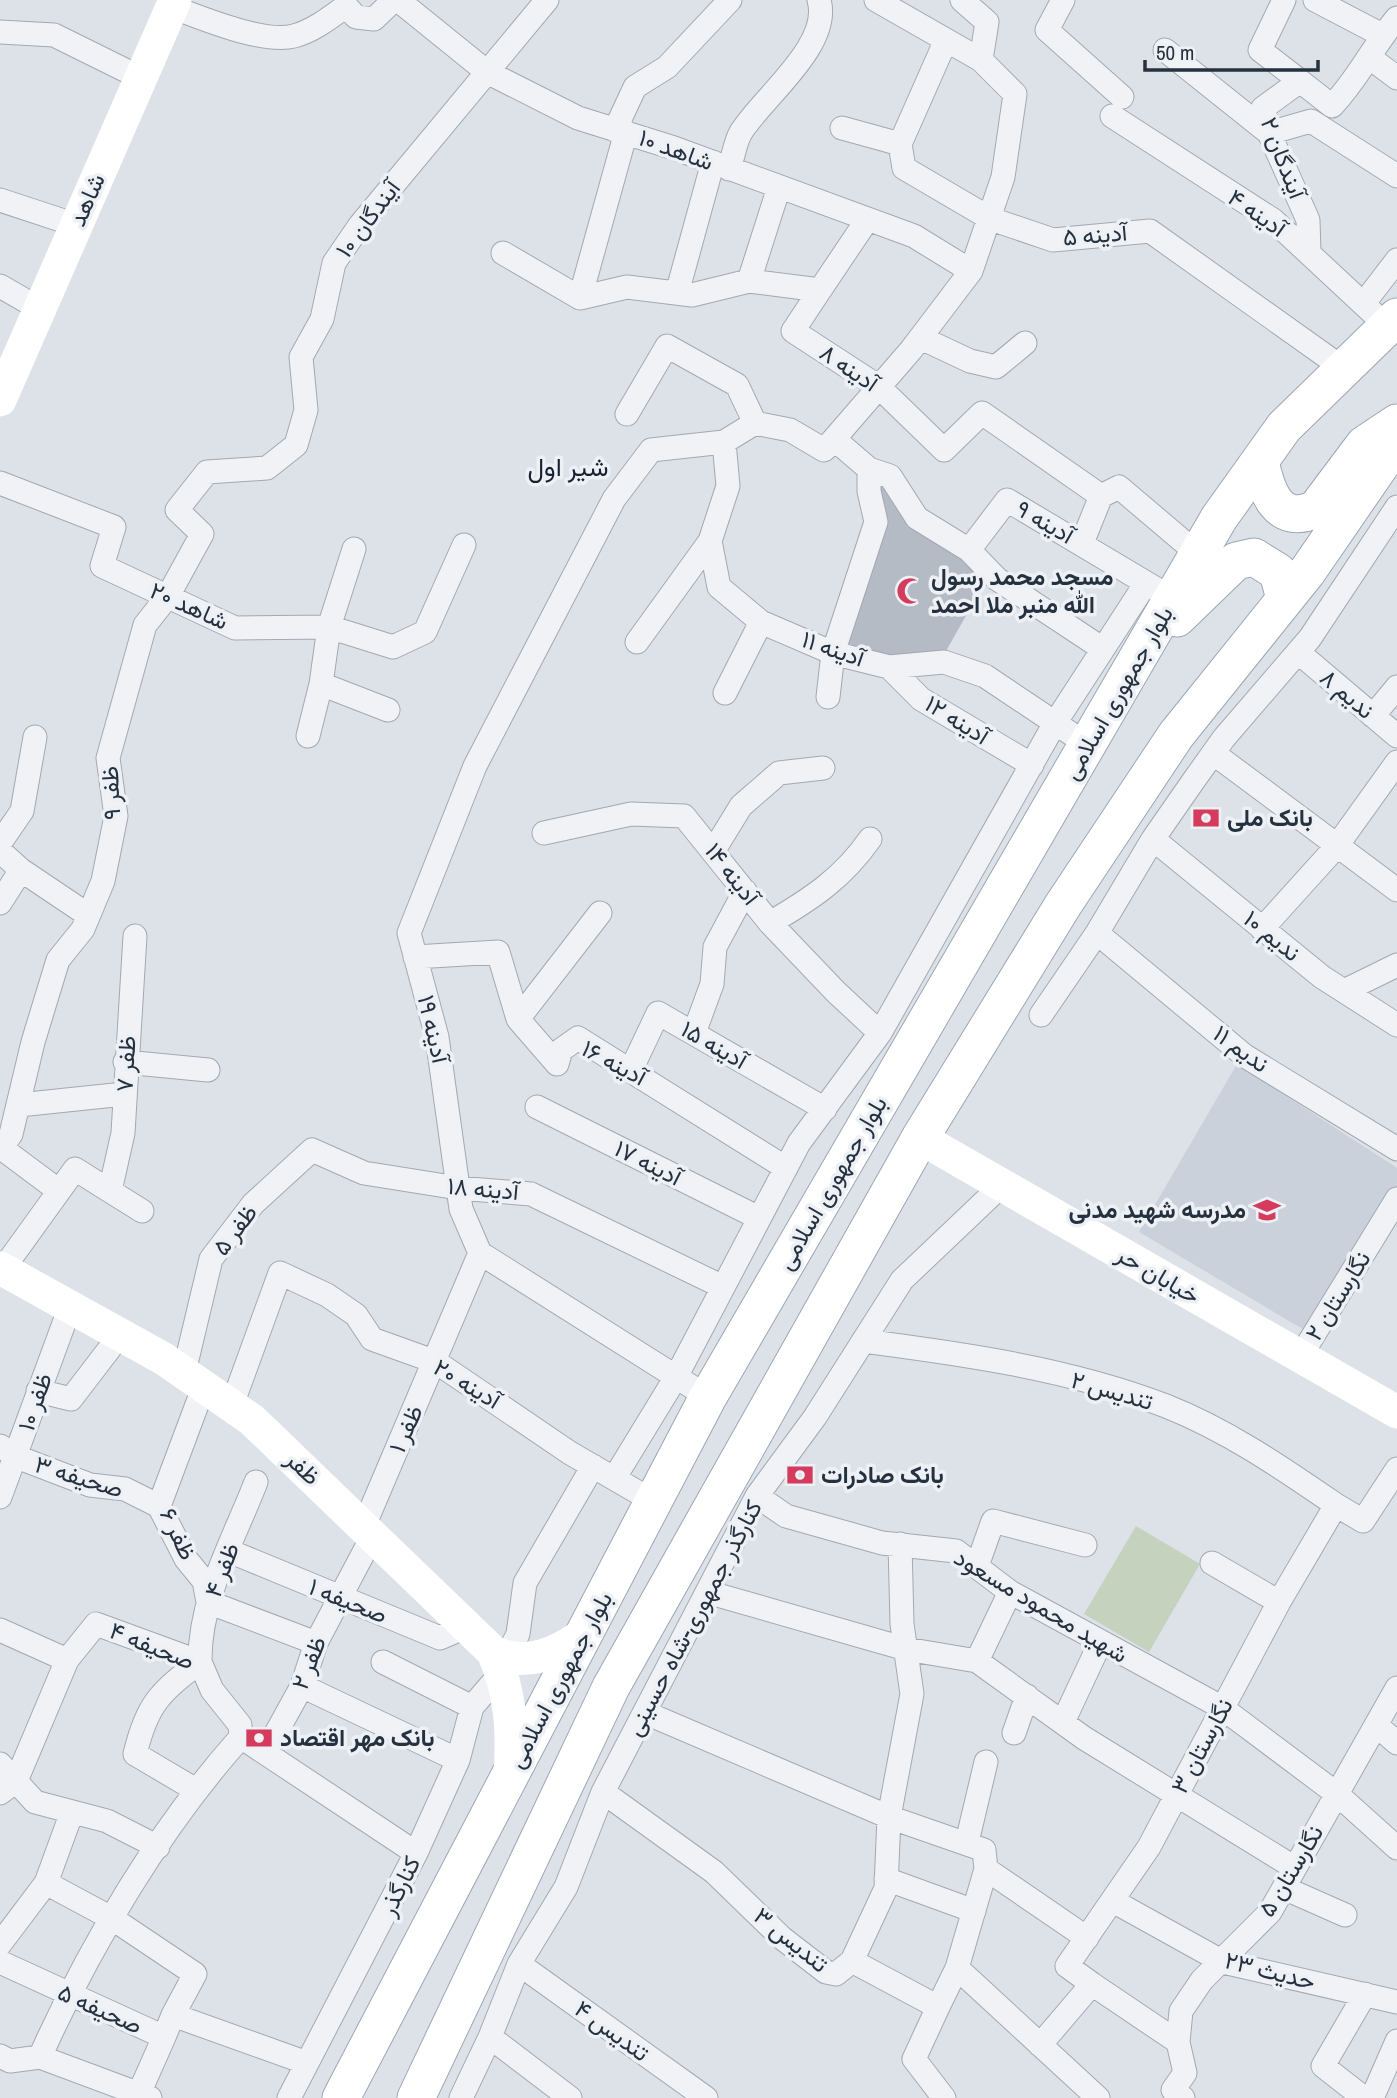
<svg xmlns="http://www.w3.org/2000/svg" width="1397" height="2098" font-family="'Archivo Narrow',Vazirmatn,sans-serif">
<rect width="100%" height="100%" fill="#dde2e8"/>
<path fill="#cbd1da" d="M1237,1064L1397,1168V1188L1306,1331L1139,1232Z"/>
<path fill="#c4d2be" d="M1136,1526L1200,1564L1149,1652L1084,1614Z"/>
<path fill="#b4bbc5" d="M887,482L988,577L946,651L889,662L844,647L875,488Z"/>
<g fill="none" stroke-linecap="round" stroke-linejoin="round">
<defs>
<path id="street" d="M398,0L487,72L578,118L674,148L914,236L971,271
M962,0L987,22L981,60
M1063,0L1047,30L1122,97
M1284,0L1260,50L1300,81
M1315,0L1382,35
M172,7C202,18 263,44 294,36C313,31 331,17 346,6L356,17L374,19L394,0
M0,32L54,35L141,78
M1165,50L1269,133L1311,121L1397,176
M1369,57L1397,78
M1112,116L1273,220L1388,327
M842,128L900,144L904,168L991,219L1053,240L1150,231L1344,369
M615,130L635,87L667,67L730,0
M900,144L946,40
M729,169C733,158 735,142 741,132C763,97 832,45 819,0
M0,200L76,225
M1309,252L1308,220L1269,133L1263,108L1300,81L1332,106C1358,79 1373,46 1397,18
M503,253L580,298L627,287L692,295L749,281L820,290L793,331L879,387L944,450L982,413L1101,496L1119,487L1198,554
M749,281L779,187
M0,286L40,309
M820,290L867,220
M677,293L713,162
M580,298L626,132
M1364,303L1397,260
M921,338L970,361L996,367L1025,343
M627,414L667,346L737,385L755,423L790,430L824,450L834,439L869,469L890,476L917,518L969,550L997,579L1103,649
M834,439L911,350L971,271L1003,177L1015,94L981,60L876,0
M724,442L728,486L710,541L719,587L761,622L833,653L889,667L944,662L985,676L1088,745
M0,483L114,527L102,566L235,628L329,627L393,647L425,632L464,545
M1082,543L1101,496
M969,550L1007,500L1158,590
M637,642L710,541
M1298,652L1397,736
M889,667L921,699L1032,765
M321,684L388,710
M725,693L761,622
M828,697L833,653L876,522L869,491V469
M1373,716L1397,687
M308,736L321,684L329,627L354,549
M1213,753L1397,890
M544,833L631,814L684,816L770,923L836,992L880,1033
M1153,839L1322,977L1397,1025
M0,843L22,811L35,737
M714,850L741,806L779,773L823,768
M0,851L21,870L0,903
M21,870L88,915
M770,923C811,899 843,878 870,839
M1262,929L1336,847L1397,762
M1097,933L1245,1056L1397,1149
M415,957L498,952L518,1019L557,1064L561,1050L578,1038L786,1168
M1344,991L1397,965
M1041,1015L1097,933L1153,839L1194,780L1224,738L1310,638L1397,507
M518,1019L600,913
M694,1033L712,984L715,947L745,891
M125,1062L208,1070
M631,1070L658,1013L825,1109
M19,1105L124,1094
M537,1107L759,1218
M0,1147L59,1191
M0,1150L11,1134L33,1042L58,960L83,929L103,881L116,816L108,758L145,625L168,596L202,534L177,510L207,472L267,468L296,445L306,410L301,357L322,319L334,263L360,225L547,0
M110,1191L142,1211
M0,1273L75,1169L110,1191L123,1133L135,936
M863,1341C964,1354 1070,1369 1166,1406C1227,1430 1282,1468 1336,1505
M1300,1357L1397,1199
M184,1372L211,1259L253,1204L312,1150L364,1173L458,1188L531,1194L723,1287
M204,1386L159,1506L186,1559L204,1581L208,1602L316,1643
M38,1391L71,1399L120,1335
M708,1397L480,1253L461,1209L437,1037L409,933L475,766L614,499L651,450L724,442L755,423
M232,1405L280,1273L327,1295L356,1315L372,1339L436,1362L570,1453L653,1501
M0,1446L17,1457L90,1485L125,1489L159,1506
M615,1477L676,1377L799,1143L880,1033L1055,723L1146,583
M757,1496L786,1516L882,1543L956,1551L1010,1592L1221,1707L1337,1794L1397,1848
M0,1497L70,1307
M364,1526L480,1253
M229,1551L440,1638L468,1626
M1212,1563L1279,1602
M977,1566L993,1521L1085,1545
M707,1592L906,1649L977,1661L1084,1738L1295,1868
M0,1630L67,1660L96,1624L200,1662L212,1690L240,1725L241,1737L416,1853
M506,1658L518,1634L525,1583L593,1466
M977,1661L1010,1592
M383,1662L472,1707
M302,1686L458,1760
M646,1713L889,1817L984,1850L986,1869L1087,1938
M1063,1722L1100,1643
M1376,1725L1397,1743
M1014,1733L1027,1696
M265,1753L302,1686L316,1643L373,1535
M0,1764L35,1802L107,1821L158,1847
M196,1790L135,1754C147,1704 160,1692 200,1662C199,1599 234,1539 256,1482
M603,1792L714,1872L782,1938L826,1972L836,1974L852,1961L938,2007L914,2059L944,2098
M0,1793L16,1781L67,1660
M967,1842L986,1762
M886,1879L974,1911
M46,1883L113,1919L195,1974L173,2015
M1284,1888L1345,1915
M1113,1901L1223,1962L1397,2002
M0,1944L46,1883L72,1812
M852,1961L886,1888L889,1817L912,1694L902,1624L900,1544
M0,1962L164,2037L173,2015L307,2063
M519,1964L706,2098
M957,1968L1098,2098
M1092,1984L1178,2042L1185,2073L1173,2090L1183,2098
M938,2007L957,1968L986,1869
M490,2037L570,2098
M1178,2042L1181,2011L1202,1980L1270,1912L1397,1688
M1040,2045L1092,1984L1067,1966L1149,1847L1279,1602L1336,1505L1363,1521L1397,1469
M0,2056L10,2061L40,2057L150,2098
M40,2057C89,1947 161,1826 241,1737
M137,2098L164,2037
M289,2098L416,1853L458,1760L472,1707L502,1672
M461,2098L490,2037L519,1964L566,1887L603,1792L757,1496L815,1417L902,1280L1002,1185
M1364,2098L1323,2066L1365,1994
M1372,2098L1397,2041"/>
<path id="primary" d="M1260,461C1266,490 1277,527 1316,509L1364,445L1397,423
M1177,618L1236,561L1254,557L1278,572L1285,599
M341,2098L708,1397L1219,518L1284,427L1397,317
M416,2098L611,1687L920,1138L1063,905L1176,735L1307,572L1397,441"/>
</defs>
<use href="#street" stroke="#a2a9b2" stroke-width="25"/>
<use href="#primary" stroke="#9ca7b4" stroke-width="39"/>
<use href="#street" stroke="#f0f2f6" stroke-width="23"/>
<path stroke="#fff" stroke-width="33" d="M0,400L175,0
M920,1138L1397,1412
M0,1268L164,1359L252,1420L493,1652C527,1667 557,1654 585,1633
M493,1652C511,1693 513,1732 510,1776"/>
<use href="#primary" stroke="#fff" stroke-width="37"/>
</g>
<defs>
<symbol id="mosque-bare" viewBox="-9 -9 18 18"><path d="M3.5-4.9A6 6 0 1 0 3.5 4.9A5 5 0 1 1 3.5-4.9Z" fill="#d43b5c" stroke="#edf1f5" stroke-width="2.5" paint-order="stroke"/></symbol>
<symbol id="bank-bare" viewBox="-9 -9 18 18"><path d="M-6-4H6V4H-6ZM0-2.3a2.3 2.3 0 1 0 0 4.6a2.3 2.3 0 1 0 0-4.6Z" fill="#d43b5c" stroke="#edf1f5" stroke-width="2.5" paint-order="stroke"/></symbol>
<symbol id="school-bare" viewBox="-9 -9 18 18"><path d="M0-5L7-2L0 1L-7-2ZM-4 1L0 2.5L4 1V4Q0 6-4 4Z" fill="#d43b5c" stroke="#edf1f5" stroke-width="2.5" paint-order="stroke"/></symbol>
</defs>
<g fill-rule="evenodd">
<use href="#mosque-bare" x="891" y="572" width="38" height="38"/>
<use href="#bank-bare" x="1187" y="799" width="38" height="38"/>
<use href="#school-bare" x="1248" y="1191" width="38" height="38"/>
<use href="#bank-bare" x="781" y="1456" width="38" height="38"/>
<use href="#bank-bare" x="240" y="1719" width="38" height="38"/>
</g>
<g text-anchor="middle" stroke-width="7" stroke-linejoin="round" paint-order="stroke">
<g font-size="24" fill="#26313f" stroke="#edf1f5">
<text transform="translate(676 150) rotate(20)" y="8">شاهد ۱۰</text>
<text transform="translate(1283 158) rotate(69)" y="8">آیندگان ۲</text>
<text transform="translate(87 200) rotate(-66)" y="8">شاهد</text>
<text transform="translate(1257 213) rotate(35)" y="8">آدینه ۴</text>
<text transform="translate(368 219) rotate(-53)" y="8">آیندگان ۱۰</text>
<text transform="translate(1095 235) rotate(-5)" y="8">آدینه ۵</text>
<text transform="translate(849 368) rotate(34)" y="8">آدینه ۸</text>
<text transform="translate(1045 522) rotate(30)" y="8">آدینه ۹</text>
<text transform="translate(189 606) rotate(24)" y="8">شاهد ۲۰</text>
<text transform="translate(833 649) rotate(19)" y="8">آدینه ۱۱</text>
<text transform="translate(1118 693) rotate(-60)" y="8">بلوار جمهوری اسلامی</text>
<text transform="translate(1347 694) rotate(40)" y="8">ندیم ۸</text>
<text transform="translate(957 720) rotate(32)" y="8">آدینه ۱۲</text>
<text transform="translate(111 793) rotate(-93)" y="8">ظفر ۹</text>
<text transform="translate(732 874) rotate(52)" y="8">آدینه ۱۴</text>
<text transform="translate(1272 936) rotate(39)" y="8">ندیم ۱۰</text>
<text transform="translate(433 1029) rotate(77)" y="8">آدینه ۱۹</text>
<text transform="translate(714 1045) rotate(30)" y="8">آدینه ۱۵</text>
<text transform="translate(1241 1049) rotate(36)" y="8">ندیم ۱۱</text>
<text transform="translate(614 1063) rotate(28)" y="8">آدینه ۱۶</text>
<text transform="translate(126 1064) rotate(-87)" y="8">ظفر ۷</text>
<text transform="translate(648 1163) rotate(27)" y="8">آدینه ۱۷</text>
<text transform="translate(832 1183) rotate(-60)" y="8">بلوار جمهوری اسلامی</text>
<text transform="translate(483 1189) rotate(5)" y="8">آدینه ۱۸</text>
<text transform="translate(235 1230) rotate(-53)" y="8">ظفر ۵</text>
<text transform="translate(1158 1275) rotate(30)" y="8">خیابان حر</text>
<text transform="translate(1338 1296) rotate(-58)" y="8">نگارستان ۲</text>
<text transform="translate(467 1384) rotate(31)" y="8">آدینه ۲۰</text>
<text transform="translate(1112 1391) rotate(16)" y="8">تندیس ۲</text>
<text transform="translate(35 1402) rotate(-71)" y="8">ظفر ۱۰</text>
<text transform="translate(406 1429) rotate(-66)" y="8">ظفر ۱</text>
<text transform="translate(303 1468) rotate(44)" y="8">ظفر</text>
<text transform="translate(79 1477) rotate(17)" y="8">صحیفه ۳</text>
<text transform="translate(178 1534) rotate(65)" y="8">ظفر ۶</text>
<text transform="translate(222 1570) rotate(-69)" y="8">ظفر ۴</text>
<text transform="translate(348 1601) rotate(22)" y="8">صحیفه ۱</text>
<text transform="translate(1041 1606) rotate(31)" y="8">شهید محمود مسعود</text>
<text transform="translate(694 1618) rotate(-62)" y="8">کنارگذر جمهوری-شاه حسینی</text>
<text transform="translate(152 1646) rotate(22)" y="8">صحیفه ۴</text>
<text transform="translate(309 1663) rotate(-68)" y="8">ظفر ۲</text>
<text transform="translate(560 1680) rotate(-62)" y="8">بلوار جمهوری اسلامی</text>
<text transform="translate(1202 1746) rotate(-62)" y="8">نگارستان ۳</text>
<text transform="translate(1291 1871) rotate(-59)" y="8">نگارستان ۵</text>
<text transform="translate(400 1886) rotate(-64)" y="8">کنارگذر</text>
<text transform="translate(791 1940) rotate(39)" y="8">تندیس ۳</text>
<text transform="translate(1270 1971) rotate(14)" y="8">حدیث ۲۳</text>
<text transform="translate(100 2009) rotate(24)" y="8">صحیفه ۵</text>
<text transform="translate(612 2031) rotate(36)" y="8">تندیس ۴</text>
</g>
<g font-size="24" font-weight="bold" fill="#26313f" stroke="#edf1f5" text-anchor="start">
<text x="931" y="585">مسجد محمد رسول<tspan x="931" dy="28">الله منبر ملا احمد</tspan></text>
<text x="1227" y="826">بانک ملی</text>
<text x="1246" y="1218" text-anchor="end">مدرسه شهید مدنی</text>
<text x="821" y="1483">بانک صادرات</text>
<text x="280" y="1746">بانک مهر اقتصاد</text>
</g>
<g font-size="26" fill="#18222f" stroke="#edf1f5">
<text x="568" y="476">شیر اول</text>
</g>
</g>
<path d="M1145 60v10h173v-10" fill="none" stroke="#26313f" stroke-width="3.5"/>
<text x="1156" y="60" font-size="21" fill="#26313f" stroke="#edf1f5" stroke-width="5" paint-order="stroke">50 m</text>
</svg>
